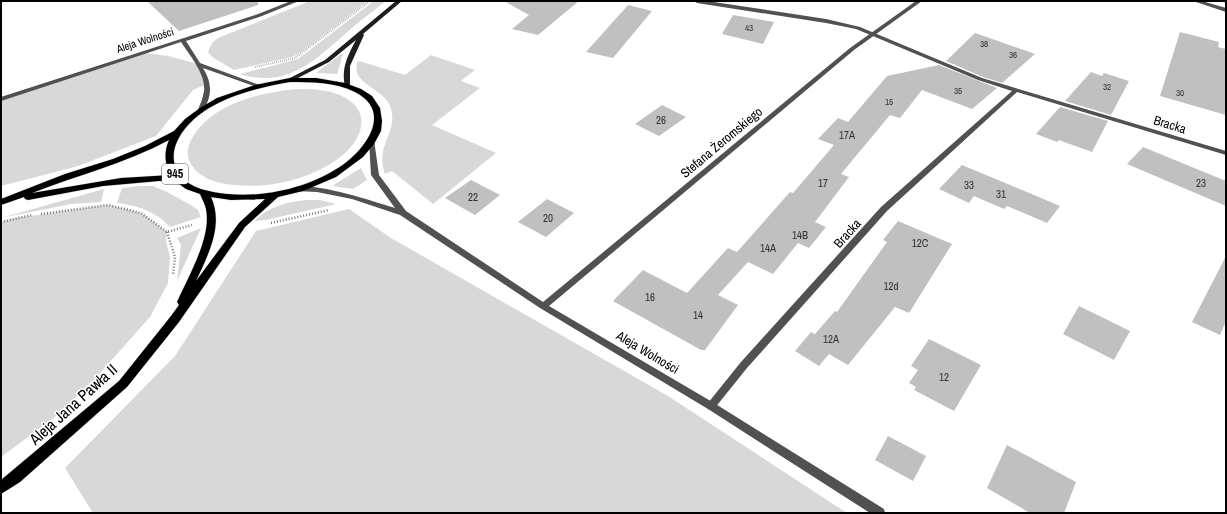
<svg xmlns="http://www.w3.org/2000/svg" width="1227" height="514" font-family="'Archivo Narrow',sans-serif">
<rect width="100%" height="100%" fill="#fff"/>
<path fill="#d8d8d8" d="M310,1H368L300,53L292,57L234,70L212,57L208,52L212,43L218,38Z
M374,1H386C375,10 363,18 352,28C319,56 290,90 240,74L298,59Z
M145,53L168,56L198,64L207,84L193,90L156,136L78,166L1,186V99Z
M341,54H343L337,74L316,73Z
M431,55L475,70L461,81L480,88L432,125L496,153L433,204L392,171L385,174C374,144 400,133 390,106C383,88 351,84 357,63L359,61L405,75Z
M295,89C311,89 328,89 342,96C371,110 364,136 344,154C316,178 272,189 235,185C219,184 200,179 191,164C185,155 188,144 194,135C215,103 259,93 295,89Z
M361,168L367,180L353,189L332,186Z
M139,186H153L165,191L191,205L198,210L201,217L170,227C155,211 139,206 117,203L122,188Z
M104,189L101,202L71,204L1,218Z
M306,200H320L336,204L266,220L254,221C269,207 286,202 306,200Z
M108,205L141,213L167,232L166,241L170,257L168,283L150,317L100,373L60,413L1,457V222L16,218Z
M349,209L391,238L668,396L847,513H93L65,468L175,356L256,231Z
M201,228L177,281L181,245L177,238Z"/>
<path fill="#c0c0c0" d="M147,1H258V5L179,31Z
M504,1H579L538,35L512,29L529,15Z
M628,5L652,11L613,58L586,52Z
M733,15L774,22L763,44L722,34Z
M1180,32L1219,42L1218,47L1226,49V115L1160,96Z
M975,33L1035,54L1002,83L983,77L946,61Z
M939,65L997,88L972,109L922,90L900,118L890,115L841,174L849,177L815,222L826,227L809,248L798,243L773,274L748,262L718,295L738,305L705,350H701L613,301L643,270L687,293L728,248L737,252L790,192L793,193L834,145L818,139L838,118L848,122L887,76Z
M1091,72L1102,76L1104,73L1129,81L1111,115L1065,101Z
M662,105L686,117L659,136L635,124Z
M1060,107L1108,121L1092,152L1067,143L1059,140L1057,142L1036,134Z
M1143,147L1226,181V206L1127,164Z
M962,165L1022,190L1060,206L1047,223L1007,206L1004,209L974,196L969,203L939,189Z
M471,180L500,195L475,215L445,198Z
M547,199L574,213L546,237L518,222Z
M898,221L952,244L909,313L895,307L848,365L829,354L819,366L795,351L811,332L815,334L835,311L837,312L887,242L883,240Z
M1226,256V321L1220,335L1192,322Z
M1079,306L1130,331L1114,360L1063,334Z
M929,339L981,365L954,411L914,390L916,387L909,383L918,370L911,366Z
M888,436L926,456L913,481L875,460Z
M1007,445L1076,482L1064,513H1030L987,488Z"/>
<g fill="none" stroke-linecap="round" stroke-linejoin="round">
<defs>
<path id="primary" d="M290,78H316L345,83L361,89L372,96L380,108L382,121L381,131L374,144L363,157L336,177L303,191L278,197L245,227L179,322L127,387L20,482L1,494V480L119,381L171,316L179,305L177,302C188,277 212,237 206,209C205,204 202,199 200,194L186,189L175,181H159L103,186L28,200L25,199L24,197L1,205V199L65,174L113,159L145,146L174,131L185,119L200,108L217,98L255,85ZM290,82C311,82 336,82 355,92C392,111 368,146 344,164C312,187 266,198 227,194C210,192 192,189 180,176C173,168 172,154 176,144C193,103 249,89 290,82ZM169,140C164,152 164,163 171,175L121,178L32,193C78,175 126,163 169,140ZM211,197L231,200L265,199L239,223L196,281C208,255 224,225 211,197Z"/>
</defs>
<use href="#primary" stroke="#dbdbdb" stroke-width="1"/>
<path stroke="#737373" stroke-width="2" stroke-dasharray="0.5 1.5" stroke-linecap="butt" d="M255,67L295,58L370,1"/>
<path stroke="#737373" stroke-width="2.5" stroke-dasharray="1 2" stroke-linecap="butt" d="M41,214L108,205L141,213L167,232L192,225
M1,222L32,215
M271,223L329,210
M167,232L175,257L173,275"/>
<path fill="#515151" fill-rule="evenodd" d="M291,1H299L262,16L186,41L200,63L262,86L261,87H257L203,68C213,85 212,96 202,113H198L197,112C200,105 203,98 204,91C206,74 190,56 181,42L1,101V97L258,14Z
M694,1H707L826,19L860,27L982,78L1226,151V155L1017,92L887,211L747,368L714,409L711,410L708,409L706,406L708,403L741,362L881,207L1012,91L978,80L856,29L826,23L697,3Z
M1193,1H1202L1226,8V12Z"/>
<path fill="#515151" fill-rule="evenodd" d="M916,1H922L854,50L549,306L714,403L884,509L885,513H870L708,409L540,308L400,215L352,199L317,192L295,191L291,189C304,178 379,203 395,208L371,175L369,141L372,139L374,140L379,175L406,211L543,302L850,48Z"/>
<path fill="#1e1e1e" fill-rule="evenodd" d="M396,1H402L363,34L364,35L350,66V87H346L345,86C341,68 348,55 356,40L329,62L292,81H288V79L325,60Z"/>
<use href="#primary" fill="#000" fill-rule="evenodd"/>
</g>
<g text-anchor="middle" stroke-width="3" stroke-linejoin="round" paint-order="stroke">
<g font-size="9" fill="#303030">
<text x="749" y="31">43</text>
<text x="984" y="47">38</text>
<text x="1013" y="58">36</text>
<text x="1107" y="90">32</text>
<text x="958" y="94">35</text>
<text x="1180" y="96">30</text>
<text x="889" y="105">15</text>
</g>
<g font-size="11" fill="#000" stroke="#fff">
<text transform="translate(145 40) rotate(-18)" y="4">Aleja Wolności</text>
</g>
<g font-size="11" fill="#303030">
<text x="661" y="124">26</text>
<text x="847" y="139">17A</text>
<text x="823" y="187">17</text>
<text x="1201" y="187">23</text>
<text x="969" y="189">33</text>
<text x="1001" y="198">31</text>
<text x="473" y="201">22</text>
<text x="548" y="222">20</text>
<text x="800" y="239">14B</text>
<text x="920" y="247">12C</text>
<text x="768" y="252">14A</text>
<text x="891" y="290">12d</text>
<text x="650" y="301">16</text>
<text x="698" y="319">14</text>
<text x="831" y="343">12A</text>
<text x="944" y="381">12</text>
</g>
<rect fill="#fff" stroke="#4c4c4c" stroke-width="1" x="162" y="164" width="26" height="20" rx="3"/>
<g font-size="12" font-weight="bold" fill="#000">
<text x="175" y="178">945</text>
</g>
<g font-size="13" fill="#000" stroke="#fff">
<text transform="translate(1170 124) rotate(17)" y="5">Bracka</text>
<text transform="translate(721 142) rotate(-40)" y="5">Stefana Żeromskiego</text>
<text transform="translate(847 233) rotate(-48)" y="5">Bracka</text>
<text transform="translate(648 352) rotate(31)" y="5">Aleja Wolności</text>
</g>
<g font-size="16" fill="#000" stroke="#fff">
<text transform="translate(73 404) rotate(-42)" y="6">Aleja Jana Pawła II</text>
</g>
</g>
<rect width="1227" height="514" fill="none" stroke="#000000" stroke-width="4"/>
</svg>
